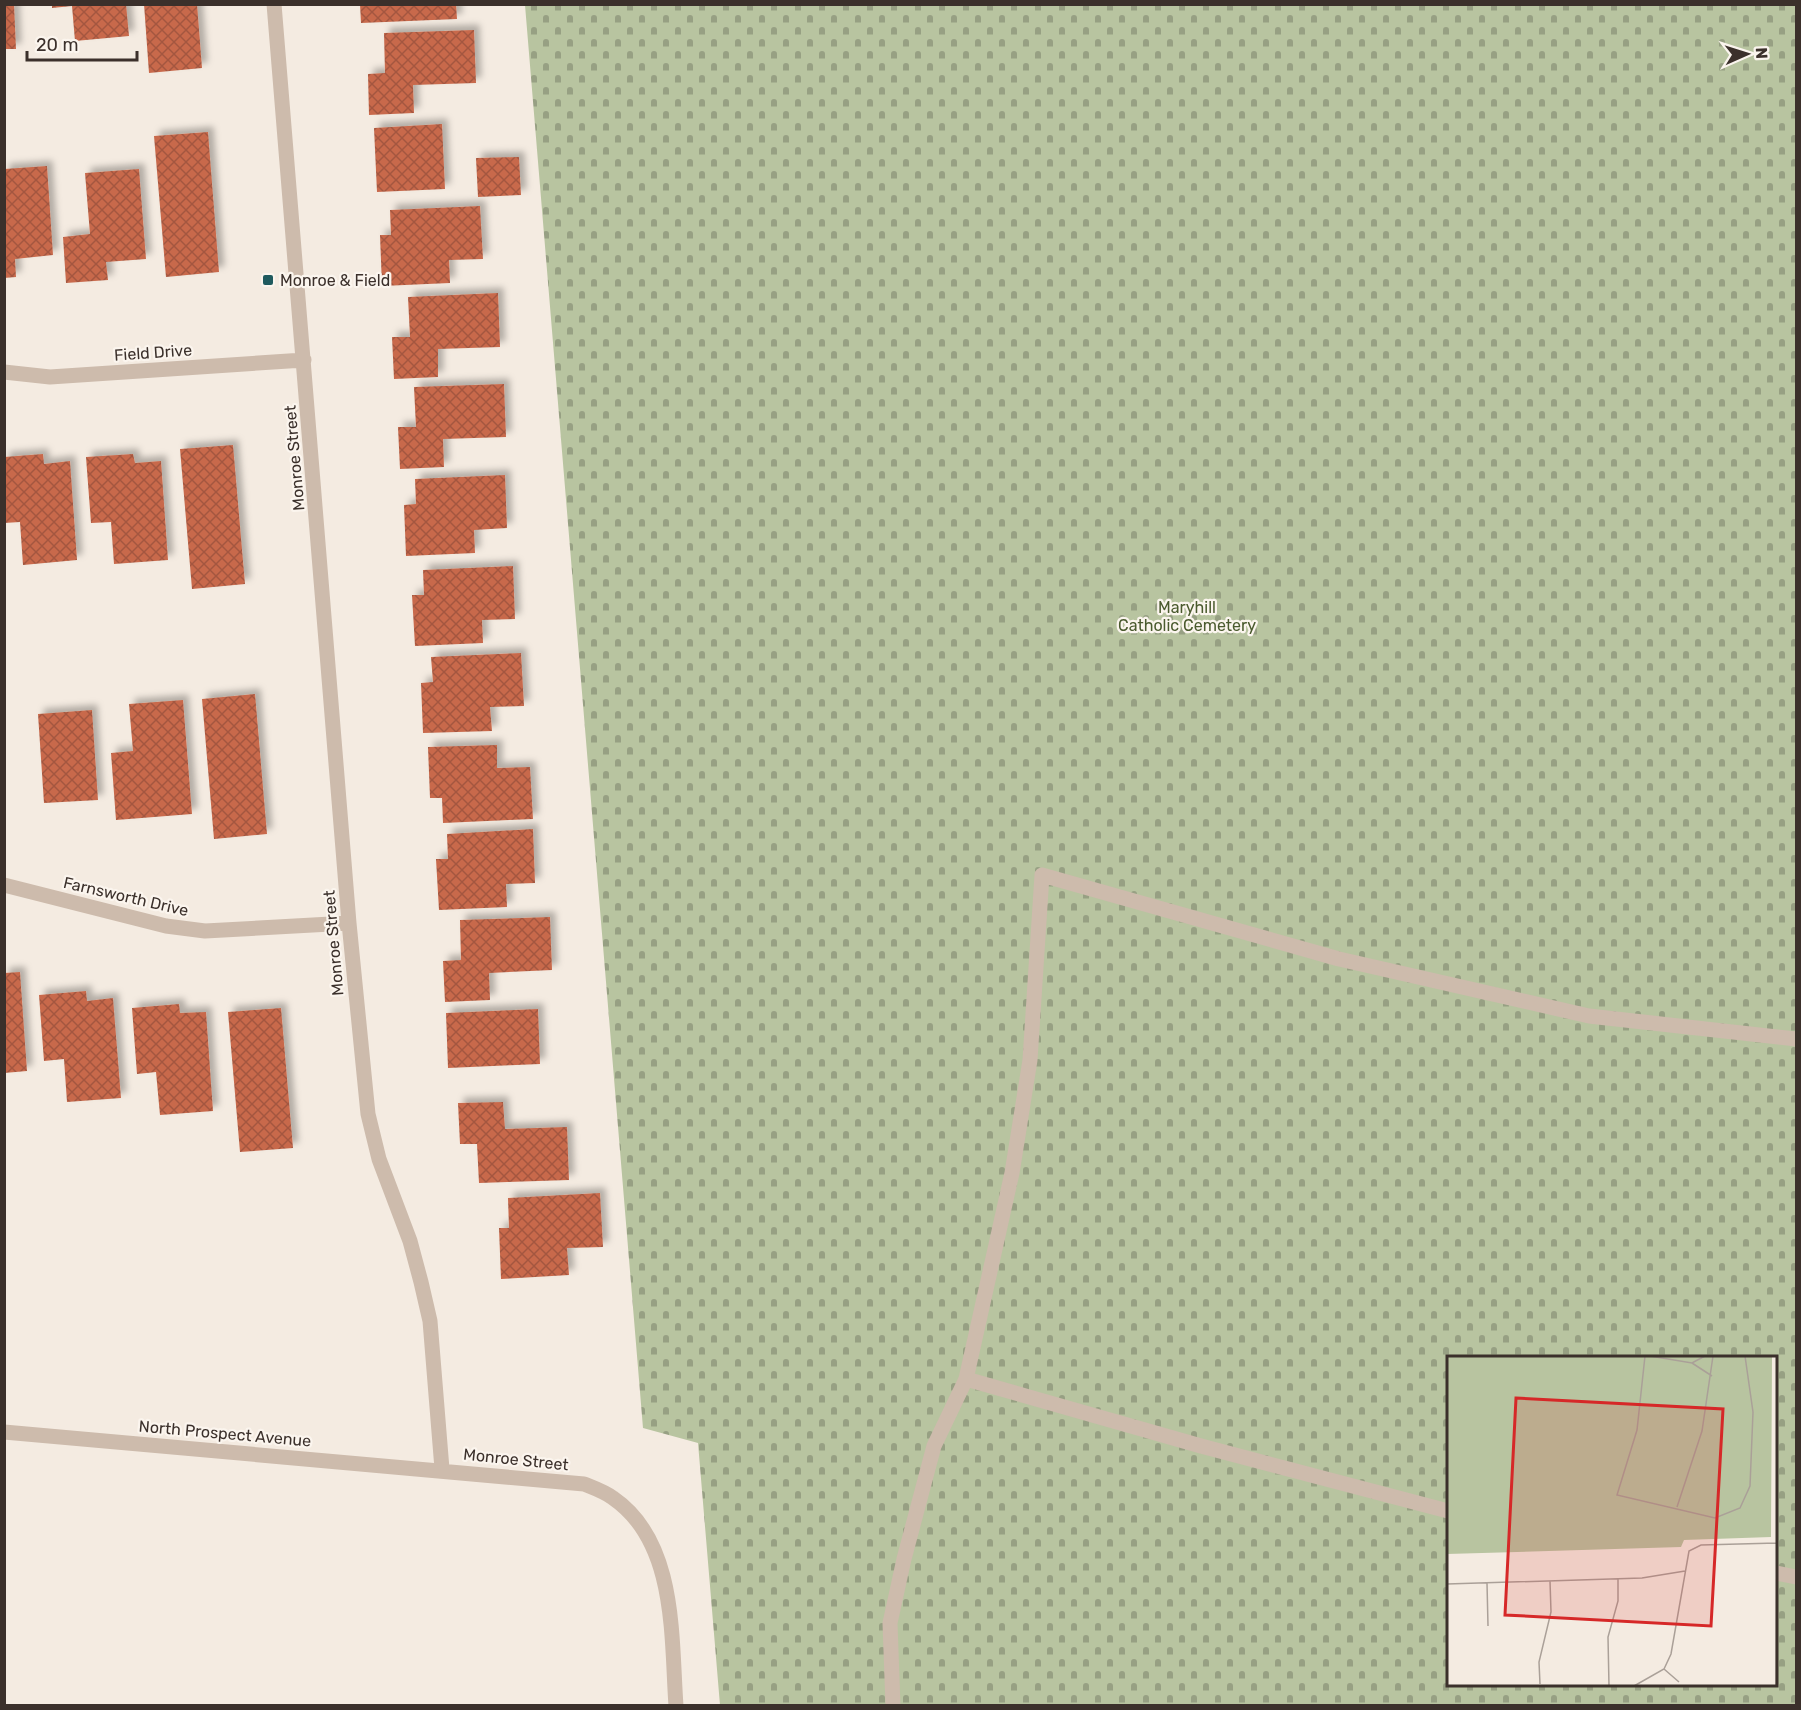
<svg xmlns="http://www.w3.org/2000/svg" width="1801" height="1710" font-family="Rubik,sans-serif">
<defs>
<pattern id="cemetery-stones" width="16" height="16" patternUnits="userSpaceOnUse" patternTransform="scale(1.5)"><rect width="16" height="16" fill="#b8c4a0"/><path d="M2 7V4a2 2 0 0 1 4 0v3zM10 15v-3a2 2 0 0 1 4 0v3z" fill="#97a083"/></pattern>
<pattern id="building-cross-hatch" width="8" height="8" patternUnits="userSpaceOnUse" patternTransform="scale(1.5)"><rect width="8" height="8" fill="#c8694b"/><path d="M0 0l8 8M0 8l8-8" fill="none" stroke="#a4573f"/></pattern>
<filter id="shadow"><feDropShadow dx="5.5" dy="-5.5" stdDeviation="3" flood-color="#0004"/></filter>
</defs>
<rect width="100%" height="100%" fill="#f4ebe1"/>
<path fill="url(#cemetery-stones)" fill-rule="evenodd" d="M525,5H1796V1705H720L698,1443L643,1428ZM1448,1358H1776V1684H1448Z"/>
<path fill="url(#building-cross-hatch)" filter="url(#shadow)" d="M4,4H14L16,49H4Z
M52,4H126L129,36L75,41L72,6L52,8Z
M144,4H197L202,68L149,73Z
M360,4H456L457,19L361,23Z
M474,30L476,83L413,85L414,113L369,115L368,74L385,73L384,33Z
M442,124L445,189L377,192L374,128Z
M208,132L219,272L166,277L154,136Z
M519,157L521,195L478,197L476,158Z
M47,166L53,255L15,259L16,277L4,278V169Z
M139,169L146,259L106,262L108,280L66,283L63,237L90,234L85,173Z
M480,206L483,259L449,260L450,283L382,286L380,235H391L390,210Z
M498,293L500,347L438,349V377L394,379L392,337H410L408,297Z
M504,384L506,437L443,439L444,467L400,469L398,427H416L414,387Z
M233,445L245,584L192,589L180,449Z
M43,454L44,464L70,461L77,560L23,565L20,522L4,523V457Z
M133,454L135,463L161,461L168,560L114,564L111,522L91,523L86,457Z
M505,475L507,528L474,530L475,553L406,556L404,505L416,504L415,479Z
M513,566L515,619L482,620L483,643L415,646L412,595H424L423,570Z
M521,653L524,706L490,707L492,731L423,733L421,683L433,682L431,657Z
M255,694L267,834L214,839L202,699Z
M183,700L192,814L116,820L111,753L133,751L129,704Z
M92,710L98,800L44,803L38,714Z
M497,745V768L530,767L533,819L443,823L442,798H430L428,747Z
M533,829L535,883L506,884L507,907L439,910L436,859H448L447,834Z
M550,917L552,970L489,973L490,1000L445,1002L443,961L461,960L460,920Z
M20,972L27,1071L4,1073V973Z
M86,991L87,1001L113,998L121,1098L67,1102L64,1059L44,1061L39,995Z
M179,1004L180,1013L206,1012L213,1111L160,1115L156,1072L137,1074L132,1008Z
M281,1008L293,1148L240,1152L228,1012Z
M538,1009L540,1064L448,1068L446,1013Z
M503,1102L505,1129L567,1127L569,1180L479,1183L477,1144H460L458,1103Z
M600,1193L603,1247L567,1248L569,1275L501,1279L499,1228H509L508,1198Z"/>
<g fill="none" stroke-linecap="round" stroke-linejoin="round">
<path stroke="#cdbbac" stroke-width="15" d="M274,4L349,923L368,1114L379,1159L410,1241L421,1282L430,1321L442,1469
M4,372L50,377L304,360
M4,885L166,926L205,931L349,923
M966,1379L1201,1446L1448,1511
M4,1432L584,1484C594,1488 605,1492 613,1498C677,1542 671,1637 676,1706
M1776,1573L1796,1577
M893,1706L890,1623L904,1559L934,1446L966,1379L1012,1173L1030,1060L1042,875L1339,959L1589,1016L1796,1039"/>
</g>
<rect fill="#1f5a5e" stroke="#fbf5ee" stroke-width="2" x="262" y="274" width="12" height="12" rx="3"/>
<g text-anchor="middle" stroke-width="4.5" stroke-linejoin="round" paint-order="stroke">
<g font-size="16" fill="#3b302b" stroke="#fbf5ee" text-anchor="start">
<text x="280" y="286">Monroe &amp; Field</text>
</g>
<g font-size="16" fill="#3b302b" stroke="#fbf5ee">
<text transform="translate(153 352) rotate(-4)" y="6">Field Drive</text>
<text transform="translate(294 458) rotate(-95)" y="6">Monroe Street</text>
<text transform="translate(126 896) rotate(13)" y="6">Farnsworth Drive</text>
<text transform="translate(333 943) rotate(-95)" y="6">Monroe Street</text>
<text transform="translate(225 1433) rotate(5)" y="6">North Prospect Avenue</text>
<text transform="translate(516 1459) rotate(6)" y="6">Monroe Street</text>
</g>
<g font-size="16" fill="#4a5a2e" stroke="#fbf5ee">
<text x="1187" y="613">Maryhill<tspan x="1187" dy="18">Catholic Cemetery</tspan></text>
</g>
</g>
<g transform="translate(1447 1356)">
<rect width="330" height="330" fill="#f4ebe1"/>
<path d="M0,0H325L324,181L237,184L234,191L0,198Z" fill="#b8c4a0"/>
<path fill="none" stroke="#aaa098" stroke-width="1.5" d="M198,0L190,74L170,139L268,162L293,152L303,130L306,56L298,0M203,0L245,7L258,0M245,7L265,20M230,151L255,75L266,0M40,227L41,270M0,228L195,222L238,215M217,313L232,326M93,328L92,306L104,256L103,225M162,330L161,281L171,245V223M187,330L217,313L224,298L242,195L254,189L330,187M329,330L330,181"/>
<path fill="#d62828" fill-opacity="0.15" stroke="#d62828" stroke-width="3" d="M69,42L276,53L264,270L58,259Z"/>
<rect width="330" height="330" fill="none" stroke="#3b302b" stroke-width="3"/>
</g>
<rect width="1801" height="1710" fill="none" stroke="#3b302b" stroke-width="12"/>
<g transform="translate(1747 54) rotate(87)" stroke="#fbf5ee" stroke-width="4.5" paint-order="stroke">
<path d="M0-4.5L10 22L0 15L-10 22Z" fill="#3b302b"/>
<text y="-9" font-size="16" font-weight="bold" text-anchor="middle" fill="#3b302b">N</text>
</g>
<path d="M27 51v9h110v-9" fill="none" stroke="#3b302b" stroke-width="3"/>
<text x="36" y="51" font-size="18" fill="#3b302b" stroke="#fbf5ee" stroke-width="4.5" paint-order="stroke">20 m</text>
</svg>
